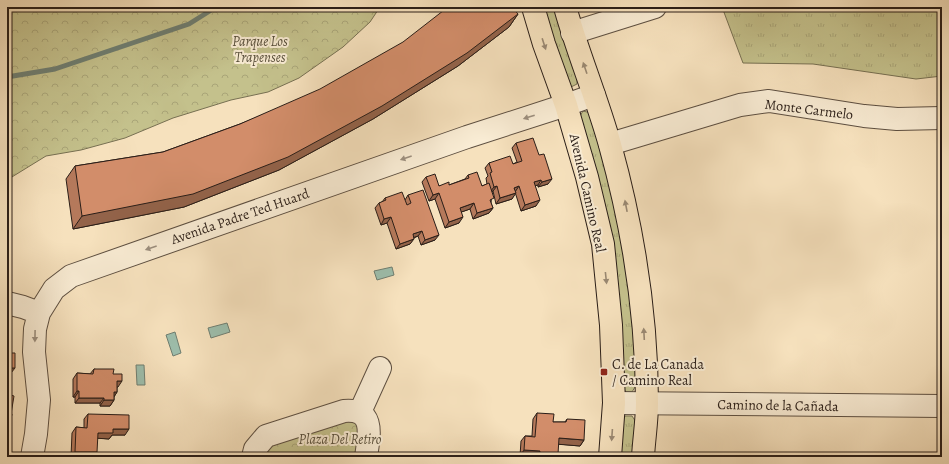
<svg xmlns="http://www.w3.org/2000/svg" width="949" height="464" font-family="Alegreya,serif">
<defs>
<pattern id="grass-tufts" width="24" height="20" patternUnits="userSpaceOnUse"><rect width="24" height="20" fill="#c4c18c"/><path d="M3 7l-1-3M5 7V3M7 7l1-3M15 17l-1-3M17 17v-4M19 17l1-3" fill="none" stroke="#a9a578"/></pattern>
<pattern id="forest-crowns" width="20" height="18" patternUnits="userSpaceOnUse"><rect width="20" height="18" fill="#c4c18c"/><path d="M2 6a3 3 0 1 1 6 0M12 15a3 3 0 1 1 6 0" fill="none" stroke="#a9a578"/></pattern>
</defs>
<rect width="100%" height="100%" fill="#f6e1bd"/>
<filter id="stains"><feTurbulence type="fractalNoise" baseFrequency=".005" numOctaves="4"/><feColorMatrix values="0 0 0 0 .2 0 0 0 0 .09 0 0 0 0 .02 0 0 0 .5 -.17"/></filter>
<radialGradient id="worn" r=".72"><stop offset=".6" stop-color="#630" stop-opacity="0"/><stop offset="1" stop-color="#630" stop-opacity=".3"/></radialGradient>
<path fill="url(#grass-tufts)" stroke="#777052" d="M542,7H555L577,79V84L571,87Z
M722,7H942V76L916,79L813,64L743,63Z
M583,111L591,113L614,199L631,291L636,375L635,387L632,392H626L622,386L579,118Z
M625,416H632L636,422L634,457H620L622,421Z"/>
<path fill="url(#forest-crowns)" stroke="#777052" d="M7,7H380L370,22L343,47L299,78L268,92L231,100L173,118L125,138L81,150L46,156L7,180Z
M344,419L358,423L360,432L357,457H262L273,444Z"/>
<path fill="#9dbeac" stroke="#6f7e71" d="M392,267L394,275L377,280L374,271Z
M227,323L230,332L211,338L208,328Z
M175,332L181,353L173,356L166,335Z
M136,365H144L145,385H137Z"/>
<g fill="none" stroke-linecap="round" stroke-linejoin="round">
<path stroke="#6f7e71" stroke-width="5" d="M7,77L55,69L189,24L216,7"/>
<defs>
<path id="minor" d="M572,33L655,7
M610,144L740,105L769,101L864,116L897,119L942,118
M7,303L23,307L39,313
M614,403L942,406
M360,412L380,368
M32,457L36,434L39,400L34,352L35,329L39,313L54,289L71,276L467,137L566,105L594,95
M253,457L255,449L266,436L344,411C376,408 369,436 366,457"/>
<path id="major" d="M533,7L544,44L566,105L587,177L603,244L611,325L614,403L610,457
M565,7C578,54 597,98 610,145C633,228 647,317 647,403C647,421 644,439 643,457"/>
</defs>
<use href="#minor" stroke="#5d4f41" stroke-width="24"/>
<use href="#major" stroke="#2a1e18" stroke-width="24"/>
<use href="#minor" stroke="#f9ecd4" stroke-width="22"/>
<use href="#major" stroke="#f6e1bd" stroke-width="22"/>
</g>
<path fill="#b5795b" stroke="#2a1e18" d="M518,14L509,27L458,66L373,119L279,170L184,207L73,229L66,179L75,166L163,152L240,124Z
M516,143L548,184L538,187V185L535,186L536,206L521,211L515,192L512,199L496,204L493,191L492,192L491,203L493,208L489,213L473,219L470,209L461,212L459,223L445,228L435,199L429,201L422,182L426,177L439,186L449,185L465,179L468,175L482,186L487,184L486,178L488,176L485,168L489,163L513,164L517,162L512,148Z
M408,195L435,240L421,245L418,236L414,238L410,244L396,249L387,223L381,225L375,208L379,203L382,202L385,198L405,200Z
M94,369L113,374L118,387H117V392L114,397V400L110,406H100V403H75V397H73V379L77,373L90,374Z
M537,413L553,422H565L567,419L584,440L580,446L558,444L556,457H536L520,456L521,441L525,436H532L533,419Z
M88,414L125,435H112L109,439L98,438L71,457L72,433L76,427L84,428V419Z"/>
<path fill="#93634a" stroke="#2a1e18" d="M518,14L509,27L458,66L373,119L279,170L184,207L73,229L82,216Z
M552,179L548,184L538,187L542,182Z
M541,180L538,185L530,187L534,182Z
M497,186L493,191L490,192L494,187Z
M519,186L515,192L514,188Z
M439,193L435,199L429,201L433,195Z
M516,193L512,199L496,204L500,198Z
M540,200L536,206L521,211L525,205Z
M474,203L470,209L456,214L460,208Z
M493,208L489,213L473,219L477,213Z
M391,217L387,223L381,225L384,219Z
M463,217L459,223L445,228L449,222Z
M422,231L418,236L409,239L413,234Z
M439,235L435,240L421,245L425,240Z
M414,239L410,244L396,249L400,244Z
M7,368H15L11,373H7Z
M117,381H122L118,387H114Z
M77,391H79L75,397H73Z
M114,392H117L113,398Z
M79,398H104L100,403H75Z
M104,400H114L110,406H100Z
M7,423L10,424L7,428Z
M113,429H129L125,435H112L109,439L94,438L98,433Z
M559,438L584,440L580,446L555,444Z
M524,450L540,451L536,457L520,456Z
M75,452H97L94,457H71Z"/>
<path fill="#d28d6a" stroke="#2a1e18" d="M448,7H512L518,14L467,53L382,106L288,157L193,194L82,216L75,166L163,152L240,124L320,89L403,42Z
M533,138L539,155L544,154L552,179L542,182L541,180L534,182L540,200L525,205L519,186L514,188L516,193L500,198L497,186L494,187L490,173L492,172L489,163L510,156L513,164L522,161L516,143Z
M477,172L482,186L489,183L494,198L490,200L493,208L477,213L474,203L460,208L463,217L449,222L439,193L433,195L426,177L435,174L439,186L449,182V185L469,178L468,175Z
M423,190L439,235L425,240L422,231L413,234L414,239L400,244L391,217L384,219L379,203L386,200L385,198L402,192L407,205L411,203L408,195Z
M7,353H15V368H7Z
M94,369H114L113,374H122V381H117V392H114V400H104V398H79V391H77V373L93,374Z
M7,394L14,396L11,414H12L10,424L7,423Z
M537,413L554,414L553,422H566L567,419L585,420L584,440L559,438L558,454H555L554,457L539,456L540,451L524,450L525,436L535,437Z
M88,414L129,415V429H113V433H98L97,452H75L76,427L87,428Z
M394,453L423,455V457H394Z"/>
<defs><path id="oneway-solid" d="M-6-.8H1V-3.2L6.5 0L1 3.2V.8H-6Z"/></defs>
<g fill="#9a8973">
<use href="#oneway-solid" transform="translate(544 44) rotate(72)"/>
<use href="#oneway-solid" transform="translate(585 68) rotate(-109)"/>
<use href="#oneway-solid" transform="translate(626 206) rotate(-101)"/>
<use href="#oneway-solid" transform="translate(606 278) rotate(84)"/>
<use href="#oneway-solid" transform="translate(644 334) rotate(-93)"/>
<use href="#oneway-solid" transform="translate(612 435) rotate(94)"/>
</g>
<g fill="#9c8f7f">
<use href="#oneway-solid" transform="translate(529 117) rotate(162)"/>
<use href="#oneway-solid" transform="translate(406 158) rotate(161)"/>
<use href="#oneway-solid" transform="translate(151 248) rotate(161)"/>
<use href="#oneway-solid" transform="translate(35 336) rotate(91)"/>
</g>
<rect fill="#8f2418" stroke="#f9ecd4" stroke-width="1.5" x="600" y="368" width="8" height="8" rx="2"/>
<g text-anchor="middle" stroke-width="4" stroke-linejoin="round" paint-order="stroke">
<g font-size="14" font-style="italic" fill="#584f3b" stroke="#f9ecd4">
<text x="260" y="46">Parque Los<tspan x="260" dy="16">Trapenses</tspan></text>
<text x="340" y="444">Plaza Del Retiro</text>
</g>
<g font-size="14" fill="#2a1e18" stroke="#f9ecd4">
<text transform="translate(809 109) rotate(7)" y="5">Monte Carmelo</text>
<text transform="translate(588 193) rotate(77)" y="5">Avenida Camino Real</text>
<text transform="translate(240 216) rotate(-19)" y="5">Avenida Padre Ted Huard</text>
<text transform="translate(778 405) rotate(1)" y="5">Camino de la Cañada</text>
</g>
<g font-size="14" fill="#2a1e18" stroke="#f9ecd4" text-anchor="start">
<text x="612" y="369">C. de La Canada<tspan x="612" dy="16">/ Camino Real</tspan></text>
</g>
</g>
<rect width="949" height="464" fill="none" stroke="#f6e1bd" stroke-width="24"/>
<rect x="8" y="8" width="933" height="448" fill="none" stroke="#2a1e18" stroke-width="2"/>
<rect x="12" y="12" width="925" height="440" fill="none" stroke="#2a1e18"/>
<rect width="100%" height="100%" filter="url(#stains)"/>
<rect width="100%" height="100%" fill="url(#worn)"/>
</svg>
